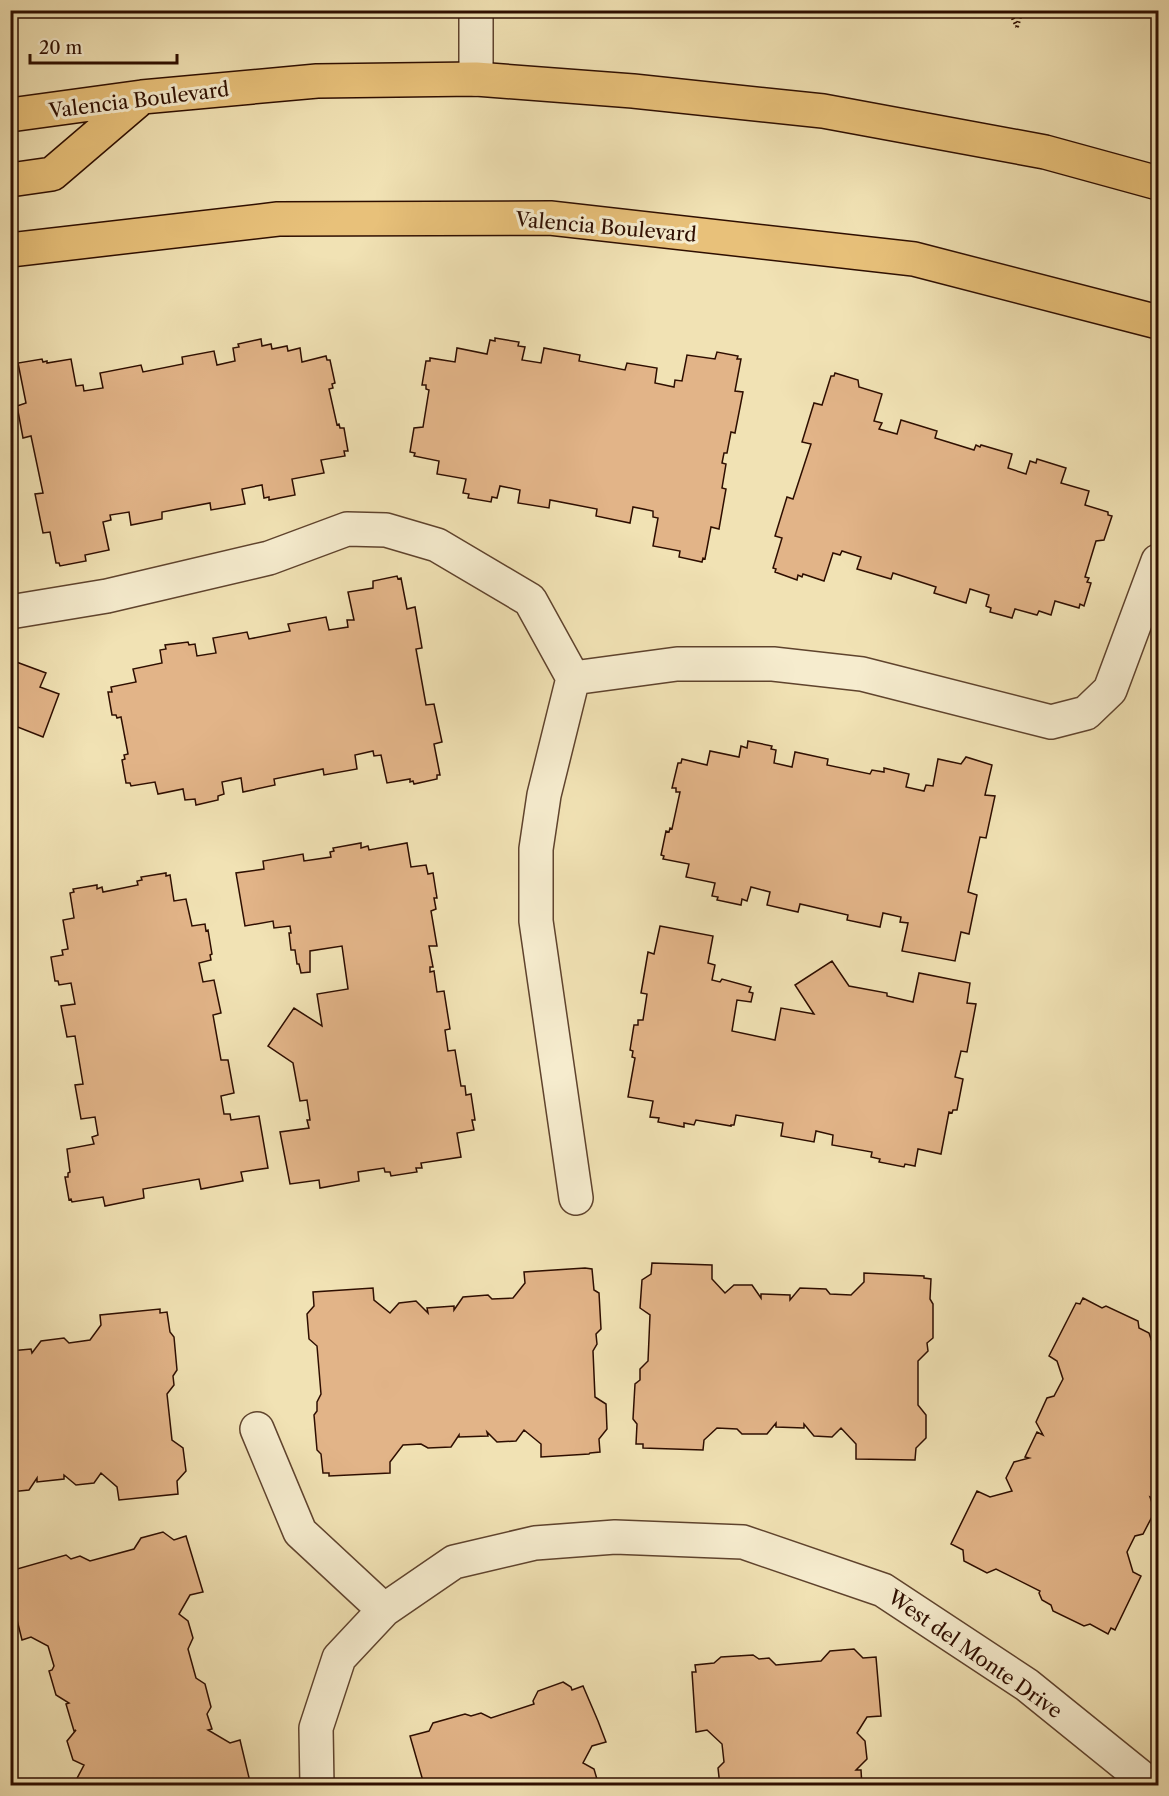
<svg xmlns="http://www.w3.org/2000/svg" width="1169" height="1796" font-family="'Libre Caslon Text',serif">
<rect width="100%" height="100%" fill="#f1e2b4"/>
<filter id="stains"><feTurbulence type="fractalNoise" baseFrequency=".00333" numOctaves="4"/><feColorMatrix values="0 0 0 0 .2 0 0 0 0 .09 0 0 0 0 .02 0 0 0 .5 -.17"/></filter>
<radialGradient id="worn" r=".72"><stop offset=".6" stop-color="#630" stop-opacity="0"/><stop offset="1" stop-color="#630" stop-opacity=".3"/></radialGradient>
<path fill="#e2b488" stroke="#2e0e00" stroke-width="1.5" d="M495,338L519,342L518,346L525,347L522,360L541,363L544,348L580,355L579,361L625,370L627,363L657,368L655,383L674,387L675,380L682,381L687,355L715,359L717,352L738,356L737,359H741L735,391L743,392L735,433L731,432L727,453H724L722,463L726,464L722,488L726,489L719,529L711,527L705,559L703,558L702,562L679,557L680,551L653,546L658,518L653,517V511L633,507L630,523L596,516L597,509L550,500L549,508L518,503L520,490L500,486L497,498L492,497L491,502L468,498L469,494L463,493L466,479L437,474L439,461L414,456L415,453L410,452L414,428L423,427L429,390L426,389V385H422L426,361H430V358L455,362L457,348L487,354L490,340L495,341Z
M261,339L262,346L271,344L272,349L287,346L288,351L300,348L302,362L326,356L327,360H330L335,383L332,384L333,388L329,389L337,425L339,424L340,428H344L348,451H344L345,456L321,460L324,473L292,479L295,495L269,500V497L264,498L262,485L242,489L245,504L211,510L210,503L162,512V519L131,525L129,512L110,515L111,520L103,522L109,550L85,555L86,561L60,566L59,563H56L50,532L43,533L35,494L43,493L31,436L23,438L17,406L26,403L18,363L42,359L43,362L47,361V363L71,359L76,386L83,385L84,391L103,388L100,373L141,365L143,372L183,364L182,357L214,351L217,365L235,361L233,348L239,347L238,344Z
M835,373L858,380L859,387L882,394L874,421L882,423L879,429L897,434L901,420L937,431L935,438L974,450L976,445L980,447L981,445L1012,454L1008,468L1026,474L1030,461L1036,463L1037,459L1066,468L1061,483L1089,491L1085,505L1108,512V515L1112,516L1104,540L1096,541L1085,577L1089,578L1087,582L1091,583L1084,606L1080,604L1079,608L1055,601L1051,615L1039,611L1037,615L1015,609L1012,618L990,612L991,608L986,606L989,595L970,589L966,603L934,593L936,587L893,573L891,579L857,569L861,557L842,551L840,555L833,553L824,581L803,574L802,577L798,575L797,580L775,572L776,569L773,568L782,538L775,536L787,497L793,499L811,444L802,442L814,403L822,405L831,376H834Z
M397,576L398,579L401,578L407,609L415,607L422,648L416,649L426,705L434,704L442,742L434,744L440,775H437V779L414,784L413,781L410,782V779L387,783L381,755L374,756L373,751L355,755L357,769L324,775L323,769L274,779L275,785L243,792L241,778L222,782L224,794L218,796V800L196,805L195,799L185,800L183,789L158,794L155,782L131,786L130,783H126L122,760L125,759L124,755L128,754L121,717L117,718L116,715H112L108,692H112L111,687L136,682L133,669L162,663L160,650L166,649L165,645L188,642L189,645L195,644L197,656L216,653L213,638L247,632L249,639L290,631L288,624L326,617L329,630L348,627L347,620H354L348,592L373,588V581Z
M11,660L46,673L40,687L59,694L43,737L10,724Z
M748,741L772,746L771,749L776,750L774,763L792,767L795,752L828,759L827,765L870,774L872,770L884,772V768L909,774L906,787L924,791L926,785L933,786L938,759L961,764L966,757L992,765L985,795L995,796L986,838L980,837L968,892L977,895L969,934L961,932L955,961L902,951L908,923L900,922L901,917L883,913L880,927L847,920L848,915L800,904L798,912L767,905L770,892L751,887L747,901L742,899L741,905L717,900L718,897L712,896L715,883L686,877L689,864L663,859L664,856L661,855L666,831L669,832L670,828L672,829L680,792H676V788H672L678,763H681L682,759L707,765L710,751L739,757L741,746L747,748Z
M361,843V848L368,846L369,850L407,843L411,867L426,865L428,874L433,873L437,898H434L436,909L431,911L437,946H429L433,967H430V972L434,971L437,992L444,991L450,1029L445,1030L448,1051L455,1050L461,1086H465L466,1095L471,1094L475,1120H472L474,1130L457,1133L461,1157L421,1163L422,1168H416L417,1172L391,1176L390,1172H385L384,1168L358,1172L359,1181L320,1188L319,1180L290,1184L280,1132L309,1128L307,1120H310L307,1100L300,1101L293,1063L268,1046L294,1008L322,1026L317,994L348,989L342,946L310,951V972L301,973L299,964H297L295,950H291L289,933H291L290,926L274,928L273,921L245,926L236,873L264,869L263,861L303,854L304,861L331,857L330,852L334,851L333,848Z
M166,873V876L170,875L174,901L186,899L192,926L205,924L206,931L208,930L212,954L210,955L211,960L199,963L203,982L214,980L221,1013L213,1015L221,1060H228L234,1093L221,1096L224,1114H230L231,1120L259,1116L268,1168L241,1172L243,1181L201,1189L199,1179L143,1189L144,1198L105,1206L103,1197L72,1202L71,1199L69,1200L65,1177H68V1173L70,1172L67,1149L94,1144L92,1137L98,1135L95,1117L81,1119L75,1085L83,1084L75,1036L67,1037L61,1006L75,1004L71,983L59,985L58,981H55L51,957L63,955L62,950L68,949L63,920L74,918L70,893L74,892L73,889L97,885V889L102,887L103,892L138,885L137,881L142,880L141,877Z
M660,926L713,936L708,963L715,965L712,980L720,982L722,979L751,987L749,992L753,993L751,1002L737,1000L732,1031L775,1040L781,1008L814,1014L795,985L832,961L849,986L887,993V996L913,1002L919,973L970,983L967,1003L976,1004L967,1052L961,1051L955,1077L963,1079L957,1110H953L952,1113L949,1112L941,1154L918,1149L915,1166L905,1164L904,1167L879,1162L880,1159L871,1157L872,1152L832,1145L833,1135L816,1131L814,1142L781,1136L783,1123L736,1115L734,1125H731V1126L696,1120L694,1125L684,1123V1127L658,1122L659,1118L650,1117L653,1101L628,1097L635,1058L632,1057L633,1051L630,1050L634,1025H638V1020H643L647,994L641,993L648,952L654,954Z
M652,1263L712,1265V1279L725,1293L734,1285H752L761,1298V1294L790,1295V1300L800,1288L826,1289L830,1294L851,1295L864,1282V1273L924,1276V1278L931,1279L930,1299L933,1304V1338L927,1343L928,1351L918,1361V1405L926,1415V1438L916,1448L915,1460L856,1459V1444L841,1428L832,1437L814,1436L804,1424V1428L776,1427V1423L767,1434H742L737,1429L717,1428L704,1440L703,1450L643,1448V1444H636L637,1424L633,1419L635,1384L640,1380V1369L648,1361L650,1315L640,1308L642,1280L651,1274Z
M585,1268L592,1269L594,1290L599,1293L601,1329L596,1334L597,1344L593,1351L595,1397L606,1404L607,1429L599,1439L600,1452L590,1453L589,1454L541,1457V1444L524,1430L516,1441L497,1442L487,1432L488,1436L459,1437V1435L451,1447L428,1448L421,1444L403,1445L390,1462V1473L329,1476V1473H323L321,1454L317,1450L314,1415L317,1411V1402L321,1394L317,1346L309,1339L307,1314L314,1306L313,1292L373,1288L374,1300L390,1313L399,1303L416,1301L428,1313L427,1308L454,1306V1310L463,1297L488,1295L492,1299L513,1298L525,1283L524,1272Z
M1083,1298L1102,1308L1106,1306L1138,1321L1139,1328L1149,1333L1152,1342L1158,1345V1490L1154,1499L1150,1497L1155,1511L1143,1534L1135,1536L1127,1552L1133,1572L1141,1576L1115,1630L1111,1628L1108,1634L1090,1624L1084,1626L1053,1611L1051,1605L1042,1600L1039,1593L1040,1591L996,1569L987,1573L964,1561L963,1550L951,1544L977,1491L990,1497L1012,1491L1006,1478L1014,1462L1029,1458L1025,1457L1037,1432L1043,1435L1036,1422L1047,1398L1054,1396L1063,1379L1057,1361L1049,1356L1076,1303L1080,1304Z
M160,1309V1313L167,1312L170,1332L174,1337L177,1370L173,1376L174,1385L167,1394L172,1440L183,1448L186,1471L177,1481L178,1494L119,1500L117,1487L101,1473L94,1483L76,1485L64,1475V1479L37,1482V1478L29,1490L10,1492V1351L31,1349L32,1353L41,1341L64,1338L69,1343L90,1340L101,1325L100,1315Z
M163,1532L174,1540L186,1536L203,1592L190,1595L179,1614L188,1621L193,1638L188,1649L196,1678L205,1684L211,1707L207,1714L212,1729L208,1730L230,1743L240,1740L251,1786H68L74,1784L84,1765L73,1760L67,1741L76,1730L74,1731L66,1704L69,1703L56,1695L49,1671L52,1670L54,1666L48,1646L31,1637L22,1640L10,1592V1571L66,1555L71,1559L80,1556L90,1561L134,1549L141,1538Z
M854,1649L863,1658L876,1657L881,1716L867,1717L857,1733L865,1741L867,1759L856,1770H861L862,1786H720L718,1768L724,1762L722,1744L707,1730L696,1732L692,1672H696L695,1665L714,1663L721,1657L753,1655L759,1659L769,1658L776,1665L821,1661L830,1651Z
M563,1682L571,1687L572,1690L583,1686L598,1721L606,1742L592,1746L583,1763L594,1769L599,1786H422L421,1782L423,1781L410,1736L429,1731L433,1723L465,1714L471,1716L481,1713L491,1718L534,1704L533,1701L538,1691Z"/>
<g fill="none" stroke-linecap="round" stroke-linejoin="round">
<defs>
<path id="minor" d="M476,10V79
M10,612L107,596L269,558L347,529L386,530L437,545L530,600L573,678L544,795L536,849V921L576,1198
M573,678L677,664H773L862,674L1051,722L1086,713L1110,690L1158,561
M257,1429L300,1532L384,1610
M317,1786L316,1728L339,1658L384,1610L454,1562L535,1543L615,1537L743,1542L883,1590L1027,1685L1152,1786"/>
<path id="major" d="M10,115L142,97L317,81L476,79L633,91L823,111L1045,152L1158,183
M10,180L52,174L142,97
M10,250L278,219L550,218L914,259L1158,322"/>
</defs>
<use href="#minor" stroke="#5f432d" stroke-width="36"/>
<use href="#major" stroke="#2e0e00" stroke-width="36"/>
<path stroke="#2e0e00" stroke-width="4" stroke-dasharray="1.5 3" stroke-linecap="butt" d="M1009,10L1017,27
M1017,27L1022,10"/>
<use href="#minor" stroke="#f6ecce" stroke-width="33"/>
<use href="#major" stroke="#e8c17a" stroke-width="33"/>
</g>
<g text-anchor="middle" stroke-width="6" stroke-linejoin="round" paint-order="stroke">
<g font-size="20" fill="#2e0e00" stroke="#f6ecce">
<text transform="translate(139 100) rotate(-7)" y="7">Valencia Boulevard</text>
<text transform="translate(606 227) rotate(5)" y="7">Valencia Boulevard</text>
<text transform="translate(975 1654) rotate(35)" y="7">West del Monte Drive</text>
</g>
</g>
<rect width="1169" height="1796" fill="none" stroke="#f1e2b4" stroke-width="36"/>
<rect x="12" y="12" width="1145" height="1772" fill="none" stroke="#2e0e00" stroke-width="3"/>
<rect x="18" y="18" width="1133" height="1760" fill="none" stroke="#2e0e00" stroke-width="1.5"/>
<path d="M30 54v9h147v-9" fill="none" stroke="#2e0e00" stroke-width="3"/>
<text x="39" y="54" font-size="18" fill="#2e0e00" stroke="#f6ecce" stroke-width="4.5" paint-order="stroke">20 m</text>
<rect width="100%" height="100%" filter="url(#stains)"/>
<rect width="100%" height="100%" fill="url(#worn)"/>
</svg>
